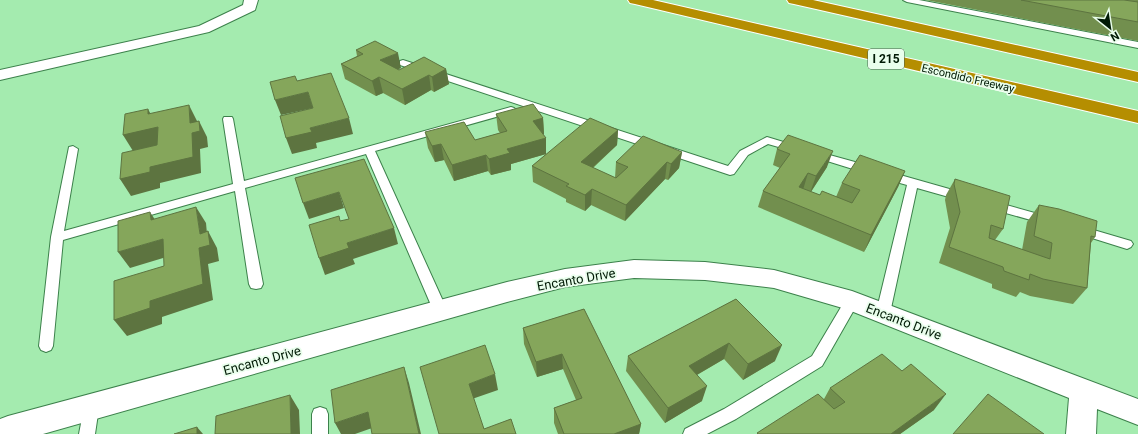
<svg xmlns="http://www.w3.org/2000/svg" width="1138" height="434" font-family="Roboto,sans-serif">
<rect width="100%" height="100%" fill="#a4ebaf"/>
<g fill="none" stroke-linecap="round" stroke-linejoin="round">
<defs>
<path id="service" d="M903,0H919L1138,42V48L907,2Z
M403,60L728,166L740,151L767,137L800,147L801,149L796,152L768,144L748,155L734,174L730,175L400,65V61Z
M511,107L514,108L516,110L514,112L375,151L448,312L446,316L441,318L436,316L434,312L366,154L245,188L263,284L261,288L256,289L251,288L249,284L235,191L63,240L53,346L51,350L46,352L41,350L39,346L51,237L69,147L73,146L78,149L64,231L233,184L223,119L224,117H232L233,119L244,181Z
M815,151L873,167L875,170L869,174L811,156L810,154Z
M886,171L967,194L969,197L963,201L917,188L890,313L888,317L883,319L878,317L876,313L907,185L882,178L880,175L882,172Z
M992,201L1049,217L1051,220L1049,223L1045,224L988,208L986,205Z
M1080,226L1131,241L1133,244L1131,247L1127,249L1076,233L1074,230L1076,227Z
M852,296L857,297L859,301L822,366L736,419L707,434H683L685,429L724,409L812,356L847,297Z
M91,400L97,402L99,407L95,434H79L85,402Z
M320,407L326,409L328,414V434H312V414L314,409Z"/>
<path id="minor" d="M244,0H258L255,10L209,32L0,80V70L199,26L243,5Z
M634,260L705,262L774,270L852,291L1138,399V425L1097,409L1096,434H1066L1069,398L846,309L774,288L705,280L634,278L565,287L507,302L43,434H0V419L8,416L507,282L565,269Z"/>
<path id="motorway" d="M628,0H653L1138,111V123L635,4L630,3Z
M787,0H813L1138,72V82L794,4L789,3Z"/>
</defs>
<use href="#service" stroke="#3c814b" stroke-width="2"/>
<use href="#minor" stroke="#3c814b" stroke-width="2"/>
<use href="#motorway" stroke="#fff" stroke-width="2"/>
<use href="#service" fill="#fff" fill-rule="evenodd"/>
<use href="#minor" fill="#fff" fill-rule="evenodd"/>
<use href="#motorway" fill="#b58e01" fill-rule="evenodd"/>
</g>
<path fill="#728f4e" d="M926,0H1138V41Z
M356,50L401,68L398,69L399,70L446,69L449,84L434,92L431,90L405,105L383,93L376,96L345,79L341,64L357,56Z
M496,114L543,118L544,134H542L546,154L618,130L617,145L593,168L615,178L616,162L682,152L679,168L668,180L665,179L625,221L591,205L585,211L566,202V199L533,182L532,166L546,154L511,164V170L491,175L488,171L454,181L444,160L435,162L428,148L425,132L475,140L500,133L498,130Z
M777,149L827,167L811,192L820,195L836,197L842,183L905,171L898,187L864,252L758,207L763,191L780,168L773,165Z
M955,179L1003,229L995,240L1022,250L1027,222L1039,205L1095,237L1091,243L1087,288L1073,304L1030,296L1020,292L1016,297L992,288V284L939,263L950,228L945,200L946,195Z
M736,299L775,361L743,380L724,359L697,375L702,401L665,423L626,371L628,356Z
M584,309L641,424L639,434H558L554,423V408L576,400L563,369L537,377L524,344L523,328Z
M830,388L934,410L900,434H757V433L824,399Z"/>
<path fill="#5d7440" d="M398,53L401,68L384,75L380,60Z
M446,69L449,84L434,92L432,77Z
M429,75L431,90L405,105L402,89Z
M379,77L383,93L376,96L372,81Z
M308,92L313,108L281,115L275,100Z
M189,105L197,121L198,131L199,121L207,137L208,147L200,149L201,173L160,183V188L131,196L120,179L150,167L192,133L190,123Z
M148,109L166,143L133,151L123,135L148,114Z
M349,118L353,134L316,143L317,148L292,154L286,138L310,128Z
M543,118L544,134L533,136V121Z
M618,130L617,145L581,178V162Z
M546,138V154L511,164V170L491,175L489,159L507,149Z
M441,144L444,160L435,162L432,146Z
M833,151L827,167L810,193L816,176Z
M682,152L679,168L668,180L671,164Z
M486,155L488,171L454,181L452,165Z
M667,162L665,179L625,221L626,205Z
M905,171L898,187L864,252L871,235Z
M808,173L803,190L799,187Z
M592,189L591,205L585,211V195Z
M339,192L344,208L309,219L303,203Z
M196,207L206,223L208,245V231L217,248L219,261L208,264L213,300L162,317V324L127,336L114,320L150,301L199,248L200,234Z
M150,212L161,229L151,220Z
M394,228L398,244L353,259L355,264L325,275L319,258L347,243Z
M163,239L173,255L130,268L118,252Z
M729,343L724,359L686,381L689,366Z
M782,345L775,361L743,380L748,364Z
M562,354L563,369L537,377L536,362Z
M404,367L409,383L421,434H419Z
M495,374L498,390L472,399L469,384Z
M707,386L702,401L665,423L668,408Z
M946,394L934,410L900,434H891Z
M290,395L299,410L300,434H291Z
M368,412L375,427L355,434H341L335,423Z
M641,424L639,434H614Z
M197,427L203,434H197Z"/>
<path fill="#85a65b" stroke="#5d7440" d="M1021,0H1124L1138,2V22Z
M375,41L398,53L380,60L399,70L424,57L446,69L432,77L429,75L402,89L379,77L372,81L341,64L363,54L356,50Z
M331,73L349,118L310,128L312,132L286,138L280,116L313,108L308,92L275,100L270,82L295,76L297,81Z
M533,104L543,118L533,121L546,138L507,149L510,153L489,159L486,155L452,165L441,144L432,146L425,132L464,122L475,140L507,131L496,114Z
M189,105L190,123L199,121L200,131L192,133L193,157L150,167V172L120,179L122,153L157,145L158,127L123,135L125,114L148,109V114Z
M590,118L618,130L581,162L616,178L628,167L616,162L643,136L682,152L671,164L667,162L626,205L592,189L585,195L566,186L569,184L532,166Z
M788,135L833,151L816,176L808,173L799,187L820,195L822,191L852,203L860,190L842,183L860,155L905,171L871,235L763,191L790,154L777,149Z
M364,159L394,228L347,243L349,248L319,258L309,225L339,216L340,221L349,219L339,192L303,203L295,178Z
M955,179L1010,196L1003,229L991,225L989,238L1050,259L1052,243L1034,236L1039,205L1059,209L1097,221L1095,237L1091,236L1087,288L1043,279L1030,274L1029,280L1004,271L1003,267L949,247L960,212L954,184Z
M196,207L200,234L208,231L210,245L199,248L203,284L150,301V308L114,320V281L164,266L163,239L118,252V221L150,212L151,220Z
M736,299L782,345L748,364L729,343L689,366L707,386L668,408L628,356Z
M584,309L641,424L614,434H564L554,408L582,398L562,354L536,362L523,328Z
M485,345L495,374L469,384L484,429L511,419L516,434H439L420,367Z
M882,354L902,371L911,364L946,394L891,434H758L757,433L818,394L834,409L845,402L830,388Z
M404,367L419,434H372L368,412L335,423L331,390Z
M988,394L1044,434H953Z
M290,395L291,434H215L216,416Z
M197,427V434H174Z"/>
<g text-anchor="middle" stroke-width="3.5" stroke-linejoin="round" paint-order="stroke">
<g font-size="11" fill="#001a05" stroke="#e9feec">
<text transform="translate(968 78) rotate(13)" y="4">Escondido Freeway</text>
</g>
<rect fill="#e9feec" stroke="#465e4a" stroke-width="1" x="868" y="49" width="36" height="20" rx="3"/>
<g font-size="12" font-weight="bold" fill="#001a05">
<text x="886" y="63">I 215</text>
</g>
<g font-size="13" fill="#001a05" stroke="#e9feec">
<text transform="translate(576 279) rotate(-10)" y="5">Encanto Drive</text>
<text transform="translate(904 321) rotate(21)" y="5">Encanto Drive</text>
<text transform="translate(262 360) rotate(-15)" y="5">Encanto Drive</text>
</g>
</g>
<g transform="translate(1110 28) rotate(150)" stroke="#e9feec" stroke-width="3" paint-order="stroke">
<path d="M0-3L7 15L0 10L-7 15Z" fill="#001a05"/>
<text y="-6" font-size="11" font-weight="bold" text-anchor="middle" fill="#001a05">N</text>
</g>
</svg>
